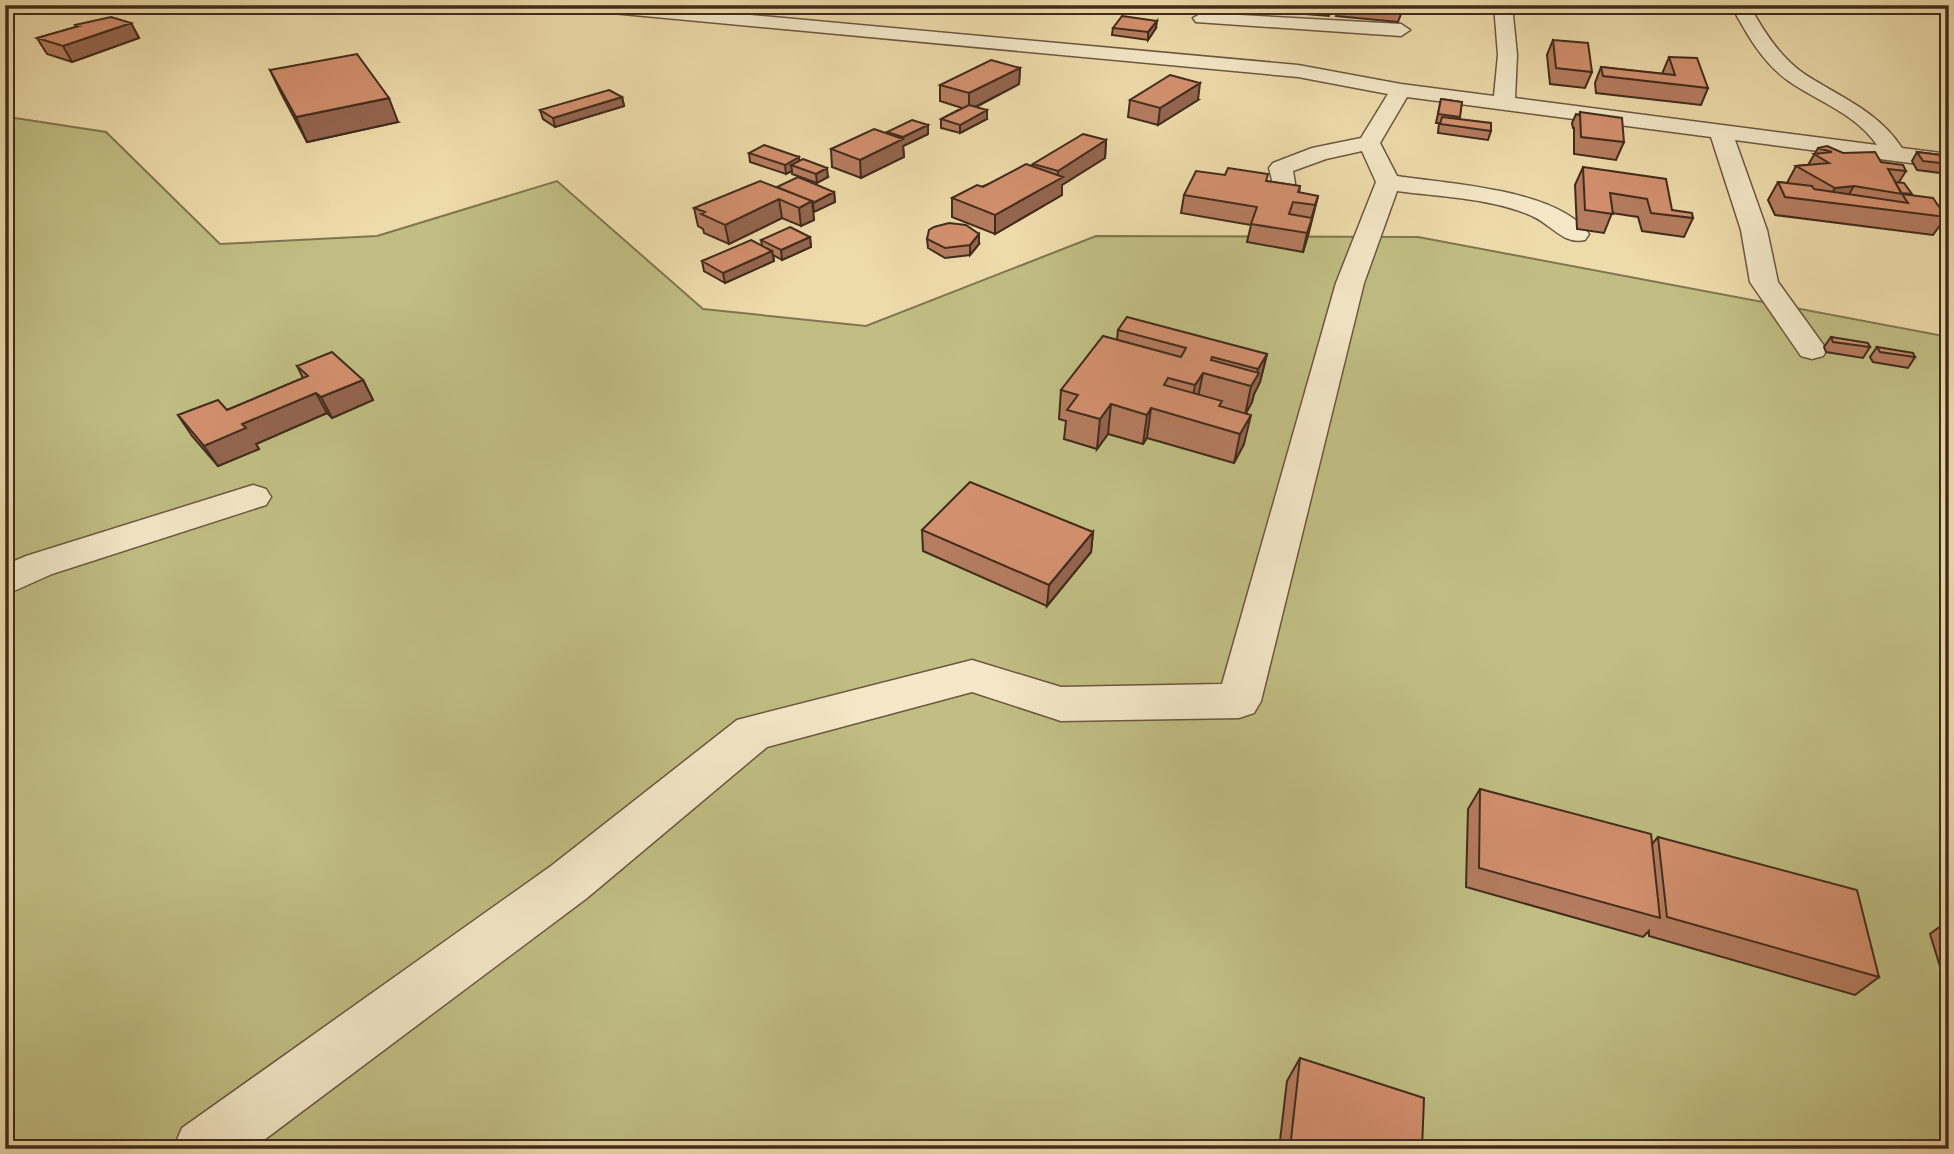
<svg xmlns="http://www.w3.org/2000/svg" width="1954" height="1154" font-family="'IM FELL English',serif">
<rect width="100%" height="100%" fill="#eedbab"/>
<filter id="stains"><feTurbulence type="fractalNoise" baseFrequency=".00286" numOctaves="4"/><feColorMatrix values="0 0 0 0 .2 0 0 0 0 .09 0 0 0 0 .02 0 0 0 .5 -.17"/></filter>
<radialGradient id="worn" r=".72"><stop offset=".6" stop-color="#630" stop-opacity="0"/><stop offset="1" stop-color="#630" stop-opacity=".3"/></radialGradient>
<path fill="#c0be83" stroke="#807550" stroke-width="2" d="M15,118L106,132L220,244L377,236L557,181L703,309L866,326L1096,236L1418,237L1949,337V1149H5V120Z"/>
<g fill="none" stroke-linecap="round" stroke-linejoin="round">
<defs>
<path id="minor" d="M571,5H641L1298,65L1401,84L1494,96L1498,55L1494,5H1512L1517,55L1515,98L1877,145C1856,114 1819,102 1790,82C1763,64 1746,33 1731,5H1749C1763,30 1779,56 1803,73C1839,97 1877,110 1902,148L1949,154V168L1735,140L1767,230L1778,282L1827,350L1823,356L1812,359L1801,356L1750,282L1741,230L1711,137L1407,97L1380,143L1397,176C1448,184 1558,189 1589,234L1585,240C1563,245 1551,224 1532,216C1492,198 1440,197 1397,191L1364,283L1261,701L1254,713L1239,718L1061,721L972,692L767,747L587,898L252,1149H173L182,1128L551,866L737,720L972,660L1061,687L1222,684L1336,283L1376,182L1362,151L1326,159L1293,171L1295,183L1292,188H1274L1269,168L1273,163L1312,148L1361,138L1388,94L1298,77L580,10Z
M1202,13L1401,24L1410,30L1401,36L1196,22L1193,18Z
M253,485L266,489L271,497L266,505L52,574L5,595V565L26,556Z"/>
</defs>
<use href="#minor" stroke="#6c5840" stroke-width="3"/>
<use href="#minor" fill="#f4e8c8" fill-rule="evenodd"/>
</g>
<path fill="#b57c5f" stroke="#412c1c" stroke-width="2" d="M731,5H798L791,11Z
M1267,5H1331L1329,16L1266,11Z
M1338,5L1401,14L1398,22L1336,16Z
M131,23L139,38L72,62L47,54L37,38L76,27L75,25Z
M1113,28H1156L1148,40L1112,35Z
M1553,40L1592,72L1585,88L1550,84L1547,55Z
M1669,57L1708,88L1701,105L1596,93L1595,83L1601,67L1662,74Z
M1020,68L1019,84L976,107L987,119L960,133L941,128V119L962,108L940,101V85Z
M270,70L398,122L307,142L281,93Z
M622,97L624,106L555,127L543,119L540,110Z
M1441,99L1462,102L1459,119L1491,131L1488,140L1438,133L1439,123H1436Z
M1130,100H1198L1158,125L1128,117Z
M1580,112L1624,142L1616,160L1574,154V128H1573L1572,123L1576,114L1579,115Z
M928,125V134L903,146L904,157L861,178L832,167L831,149L887,134V132Z
M1106,140L1105,158L1062,185V195L995,234L952,217V198L1033,167V164Z
M1818,148L1843,153L1881,162L1906,171L1899,182L1912,195L1946,217L1933,235L1775,215L1768,200L1778,182L1787,183L1796,166L1808,165Z
M1917,152L1949,156V174L1917,170L1912,161Z
M749,153L799,157V161L828,177L817,183L792,174V171L786,174L750,162Z
M1583,167L1672,210L1693,218L1684,237L1642,231L1638,217L1612,213L1604,233L1577,229L1575,185Z
M1267,181L1300,186L1299,193L1318,196L1303,252L1247,242L1251,225L1181,213L1184,195Z
M777,187L834,192L835,202L813,212L814,220L801,226L782,218L729,244L704,233L703,229L698,226L694,208Z
M810,237L811,247L782,260L773,255L774,261L725,283L704,271L702,261L762,246L761,240Z
M927,239L979,244L970,255L945,258L928,248Z
M1118,330L1267,354L1260,382L1254,394L1252,402L1246,413L1244,444L1234,463L1147,438L1143,444L1108,434L1097,449L1064,439L1066,421L1059,419L1061,390L1117,340Z
M1831,337L1870,347L1863,358L1826,352L1824,347Z
M1877,347L1915,357L1908,368L1873,362L1870,357Z
M297,366L363,380L373,400L332,418L327,413L256,444L259,449L218,466L192,436L178,415L227,410L303,378Z
M922,530L1093,532L1091,552L1047,606L923,551Z
M1480,789L1652,844L1658,837L1879,977L1855,995L1649,936V931L1643,937L1466,887L1468,809Z
M1949,920V996L1930,934Z
M1300,1058L1422,1149H1279L1287,1081Z"/>
<path fill="#94654e" stroke="#412c1c" stroke-width="2" d="M790,5H798L791,11Z
M1157,21L1156,28L1148,40V32Z
M131,23L139,38L72,62L63,46Z
M1020,68L1019,84L969,110V93Z
M1200,83L1198,100L1158,125L1160,108Z
M622,97L624,106L555,127L553,118Z
M389,98L398,122L307,142L296,117Z
M987,110V119L960,133V125Z
M928,125V134L903,146L904,157L861,178L860,160L903,139V137Z
M1106,140L1105,158L1062,185V195L995,234V215L1057,180L1058,171Z
M799,157L800,167L791,165L792,171L786,174L785,165Z
M827,168L828,177L817,183L816,174Z
M1854,186L1843,204L1827,202L1835,188Z
M834,192L835,202L814,212L813,203Z
M1318,196L1308,236L1303,252L1307,233Z
M779,199L782,218L729,244L725,225Z
M812,201L814,220L801,226L799,208Z
M979,234V244L970,255V245Z
M810,237L811,247L782,260L781,250Z
M772,251L774,261L725,283L723,273Z
M1267,354L1260,382L1254,394L1252,402L1245,415L1251,386L1256,377L1258,369Z
M1203,373L1197,402L1190,414L1195,385Z
M363,380L373,400L332,418L321,397Z
M316,393L327,413L256,444L259,449L218,466L204,446L242,424Z
M1111,404L1108,434L1097,449L1100,419Z
M1151,408L1147,438L1143,444L1147,415Z
M1251,415L1244,444L1234,463L1240,434Z
M1093,532L1091,552L1047,606L1049,585Z"/>
<path fill="#d3906f" stroke="#412c1c" stroke-width="2" d="M1291,5H1331V9Z
M1338,5L1400,6L1401,14L1338,9Z
M1122,16L1157,21L1148,32L1113,28Z
M111,17L131,23L63,46L37,38L79,26L75,25Z
M1553,40L1588,43L1592,72L1556,68Z
M357,54L389,98L296,117L270,70Z
M1669,57L1697,58L1708,88L1603,76L1601,67L1675,75Z
M991,60L1020,68L969,93L940,85Z
M1170,75L1200,83L1160,108L1130,100Z
M609,90L622,97L553,118L540,110Z
M1441,99L1462,102L1460,117L1438,114Z
M969,105L987,110L960,125L941,119Z
M1580,112L1622,118L1624,142L1581,137Z
M1442,117L1491,123V131L1440,124Z
M912,120L928,125L903,137L887,132Z
M874,129L903,139L860,160L831,149Z
M1083,134L1106,140L1058,171L1033,164Z
M764,145L799,157L785,165L749,153Z
M1827,146L1843,153L1875,152L1881,162L1903,165L1906,171L1888,169L1902,194L1854,186L1835,188L1796,166L1829,163L1814,154L1832,152L1818,148Z
M1917,152L1949,156V164L1923,161Z
M803,159L827,168L816,174L791,165Z
M1026,164L1063,177L995,215L952,198L977,185L983,187Z
M1583,167L1666,179L1672,210L1692,213L1693,218L1651,213L1647,199L1610,193L1613,214L1585,210Z
M1228,168L1268,174L1266,181L1300,186L1298,192L1318,196L1315,205L1293,202L1289,214L1312,218L1307,233L1251,224L1257,207L1184,195L1196,171L1225,175Z
M798,177L834,192L813,203L811,202L812,201L777,187Z
M760,181L812,201L799,208L779,199L725,225L701,214L705,212L694,208Z
M1778,182L1812,186L1814,189L1908,203L1902,194L1933,198L1946,217L1785,197Z
M1895,182L1904,183L1912,194L1901,193Z
M949,223L966,225L979,234L970,245L945,248L927,239L929,230L934,227Z
M790,227L810,237L781,250L761,240Z
M751,240L772,251L723,273L702,261Z
M1127,317L1267,354L1258,369L1212,357L1211,360L1259,373L1251,386L1203,373L1195,385L1168,378L1164,385L1222,401L1219,406L1251,415L1240,434L1151,408L1147,415L1111,404L1100,419L1067,410L1078,395L1061,390L1103,336L1181,357L1186,348L1118,330Z
M1831,337L1868,343L1870,347L1833,342Z
M1877,347L1913,353L1915,357L1880,352Z
M332,352L363,380L321,397L316,393L242,424L246,428L204,446L178,415L218,400L227,410L308,376L297,366Z
M970,482L1093,532L1049,585L922,530Z
M1480,789L1651,834L1660,918L1479,868Z
M1658,837L1857,890L1879,977L1667,917Z
M1300,1058L1424,1098L1422,1149H1290Z"/>
<rect width="1954" height="1154" fill="none" stroke="#eedbab" stroke-width="28"/>
<rect x="7" y="7" width="1940" height="1140" fill="none" stroke="#412c1c" stroke-width="3.5"/>
<rect x="14" y="14" width="1926" height="1126" fill="none" stroke="#412c1c" stroke-width="2"/>
<rect width="100%" height="100%" filter="url(#stains)"/>
<rect width="100%" height="100%" fill="url(#worn)"/>
</svg>
